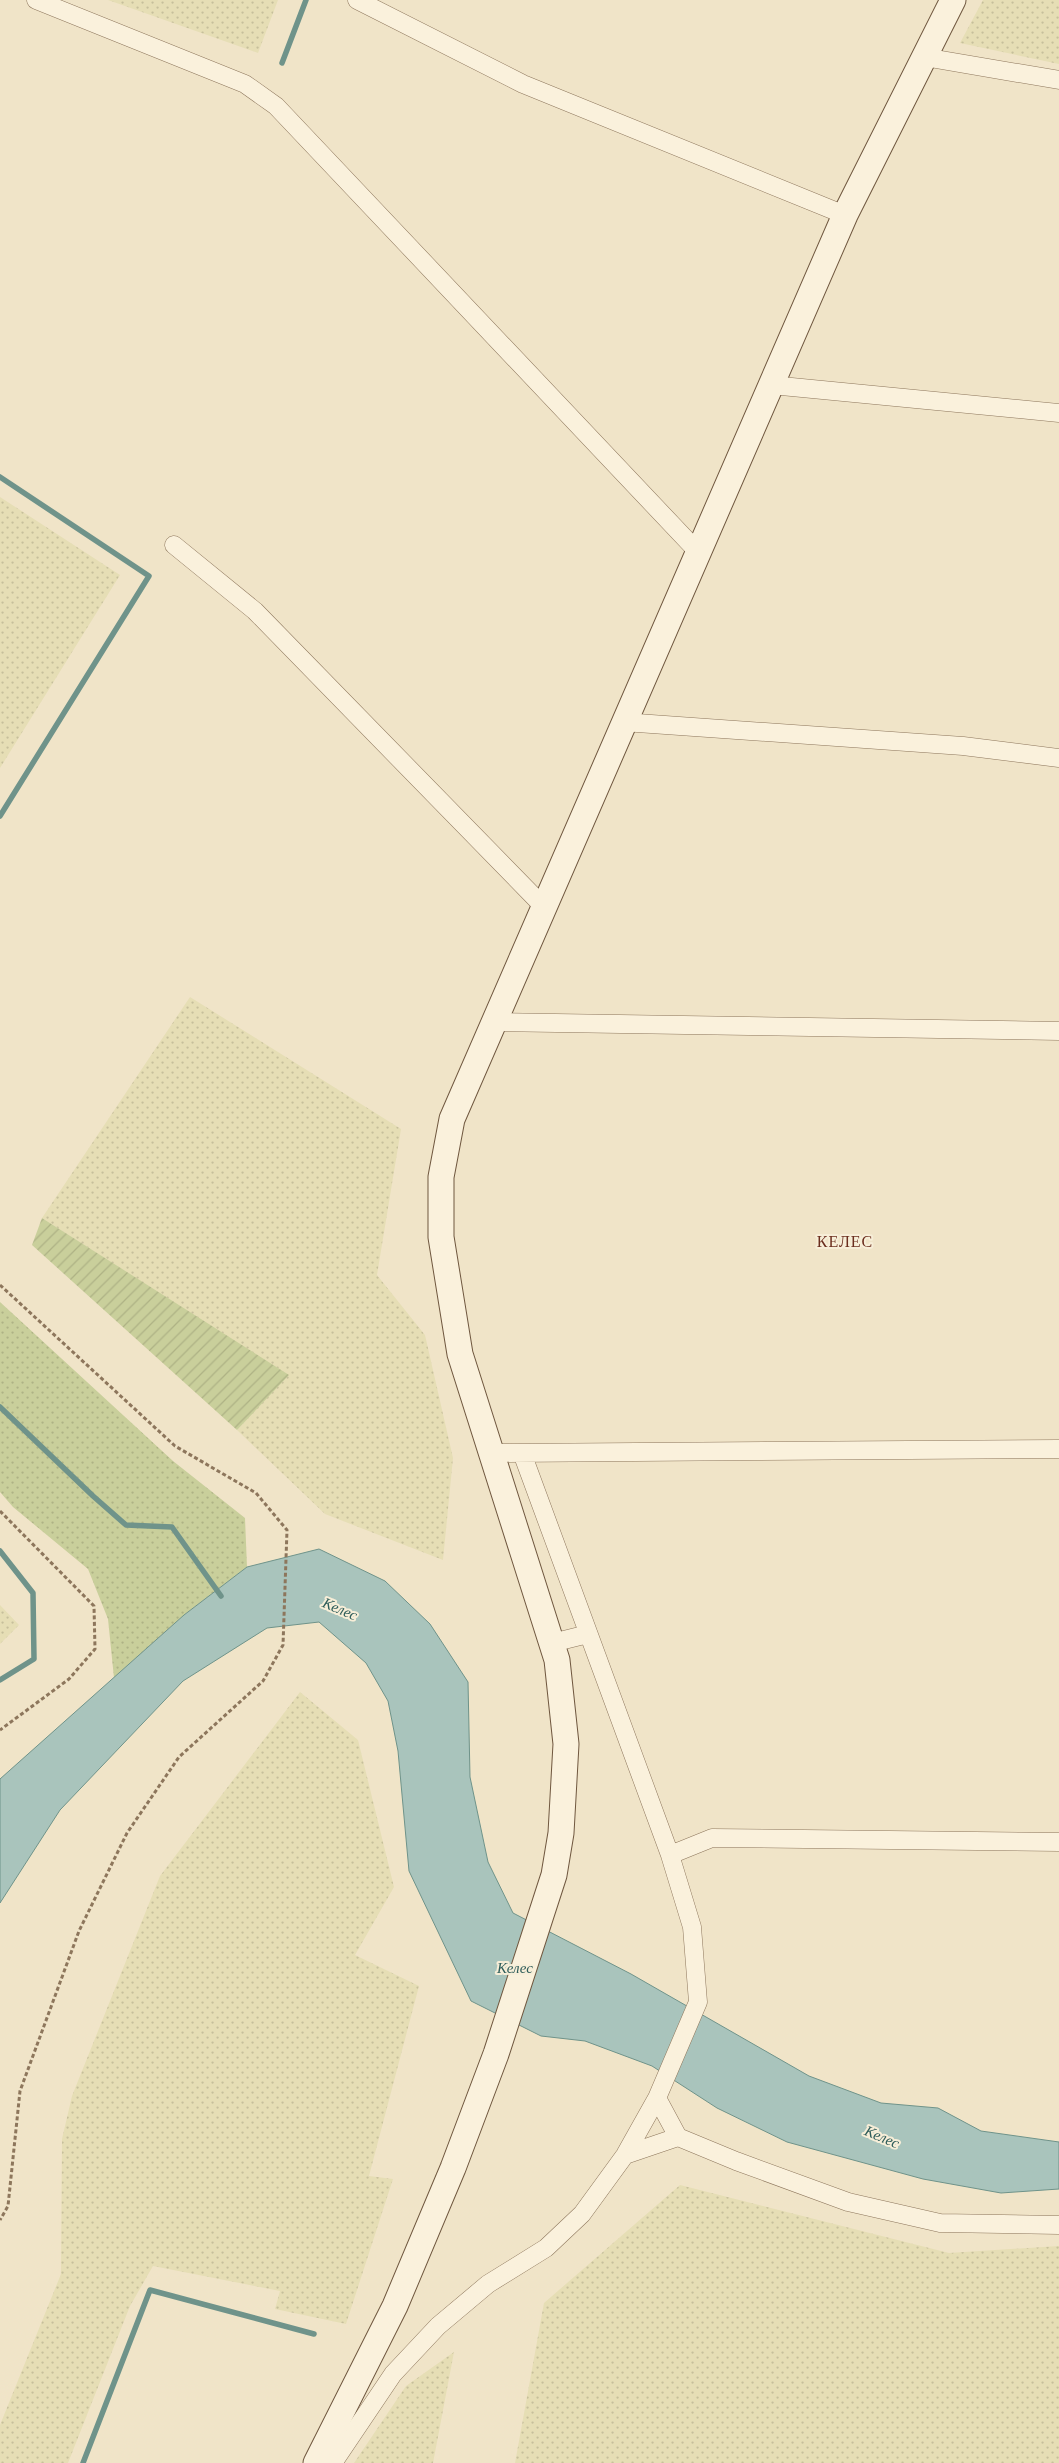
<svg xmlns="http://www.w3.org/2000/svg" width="1059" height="2463" font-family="'Libre Baskerville',serif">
<defs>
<pattern id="farmland-dots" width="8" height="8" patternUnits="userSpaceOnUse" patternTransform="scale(1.25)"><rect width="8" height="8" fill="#e6deb5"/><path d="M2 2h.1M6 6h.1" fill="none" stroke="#c6bf9b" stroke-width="1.8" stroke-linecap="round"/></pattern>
<pattern id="grass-dots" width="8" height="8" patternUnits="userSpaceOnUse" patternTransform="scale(1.25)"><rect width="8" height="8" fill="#c9cf9b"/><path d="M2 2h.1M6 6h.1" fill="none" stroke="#aeb285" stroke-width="1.8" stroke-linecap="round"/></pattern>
<pattern id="garden-furrows" width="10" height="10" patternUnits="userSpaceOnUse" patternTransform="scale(1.25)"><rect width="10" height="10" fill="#c9cf9b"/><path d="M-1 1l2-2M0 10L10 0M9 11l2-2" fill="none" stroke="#aeb285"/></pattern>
</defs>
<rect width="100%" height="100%" fill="#f0e4c8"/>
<path fill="url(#farmland-dots)" d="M108,0H278L258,53Z
M983,0H1059V64L960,43Z
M0,497L120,575L0,768Z
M190,997L401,1129L377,1275L425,1335L453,1458L443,1560L325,1514L237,1430L287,1375L42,1218Z
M0,1605L19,1625L0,1644Z
M300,1692L358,1740L394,1887L355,1955L419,1986L369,2176L393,2179L346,2324L275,2309L280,2291L153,2266L130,2306L68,2463H0V2425L61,2274L62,2139L72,2096L160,1876Z
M680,2185L949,2253L1059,2246V2463H515L544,2303Z
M454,2352L433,2463H354L406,2386Z"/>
<path fill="url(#grass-dots)" d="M0,1302L173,1461L245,1518L247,1567L184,1615L114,1678L108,1619L88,1569L13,1507L0,1492Z"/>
<path fill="url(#garden-furrows)" d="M42,1218L289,1375L237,1430L32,1245Z"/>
<path fill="#a9c4bc" stroke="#6f938a" d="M319,1549L385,1581L430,1624L468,1682L470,1777L488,1862L513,1913L631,1974L809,2076L881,2103L938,2108L981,2131L1059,2142V2189L1001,2193L923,2179L787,2142L717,2108L652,2066L585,2041L541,2036L471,2001L409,1871L398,1751L388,1701L366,1663L319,1622L267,1628L183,1681L60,1810L0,1903V1779L184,1615L247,1567Z"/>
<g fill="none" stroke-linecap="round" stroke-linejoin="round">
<path stroke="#6f938a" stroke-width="5.5" d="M282,63L306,0
M0,477L149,576L0,816
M0,1407L93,1496L126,1525L172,1527L221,1596
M0,1551L33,1593L34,1659L0,1680
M83,2463L150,2290L314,2334"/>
<defs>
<path id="street" d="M36,0L245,84L276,106L698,552
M357,0L523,84L845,215
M924,57L1059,80
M771,385L1059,413
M174,545L255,611L543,906
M623,722L963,746L1059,758
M493,1022L1059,1031
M491,1453L1059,1449
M552,1643L588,1634
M670,1855L712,1838L1059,1842
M657,2098L678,2137L736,2161L848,2202L940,2223L1059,2225
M625,2155L678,2137
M333,2463L393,2374L438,2326L488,2284L546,2248L582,2214L625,2155L657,2098L698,2002L692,1927L670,1855L522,1453"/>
<path id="secondary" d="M316,2463L395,2306L453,2168L496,2054L554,1875L561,1833L566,1744L557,1660L460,1354L441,1237V1177L452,1119L845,215L953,0"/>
</defs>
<use href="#street" stroke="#8d765c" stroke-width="19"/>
<use href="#secondary" stroke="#6f573f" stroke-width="27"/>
<path stroke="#8d765c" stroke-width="3" stroke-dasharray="4 2.5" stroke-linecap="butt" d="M0,1285L175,1446L256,1493L287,1530L283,1645L263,1681L179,1757L127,1833L79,1931L20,2091L8,2206L0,2220
M0,1511L94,1606L95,1649L69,1679L0,1730"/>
<use href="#street" stroke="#faf1dc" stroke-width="18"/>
<use href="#secondary" stroke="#faf1dc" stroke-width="25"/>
</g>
<g text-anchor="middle" stroke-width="4" stroke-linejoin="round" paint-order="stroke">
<g font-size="15" font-style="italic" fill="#2f5d5a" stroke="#f7eed8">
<text transform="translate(340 1609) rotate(23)" y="5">Келес</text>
<text x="515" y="1973">Келес</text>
<text transform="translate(882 2137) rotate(23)" y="5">Келес</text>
</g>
<g font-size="16" letter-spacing="1" fill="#6b2e1e" stroke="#f7eed8">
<text x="845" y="1247">КЕЛЕС</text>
</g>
</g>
</svg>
